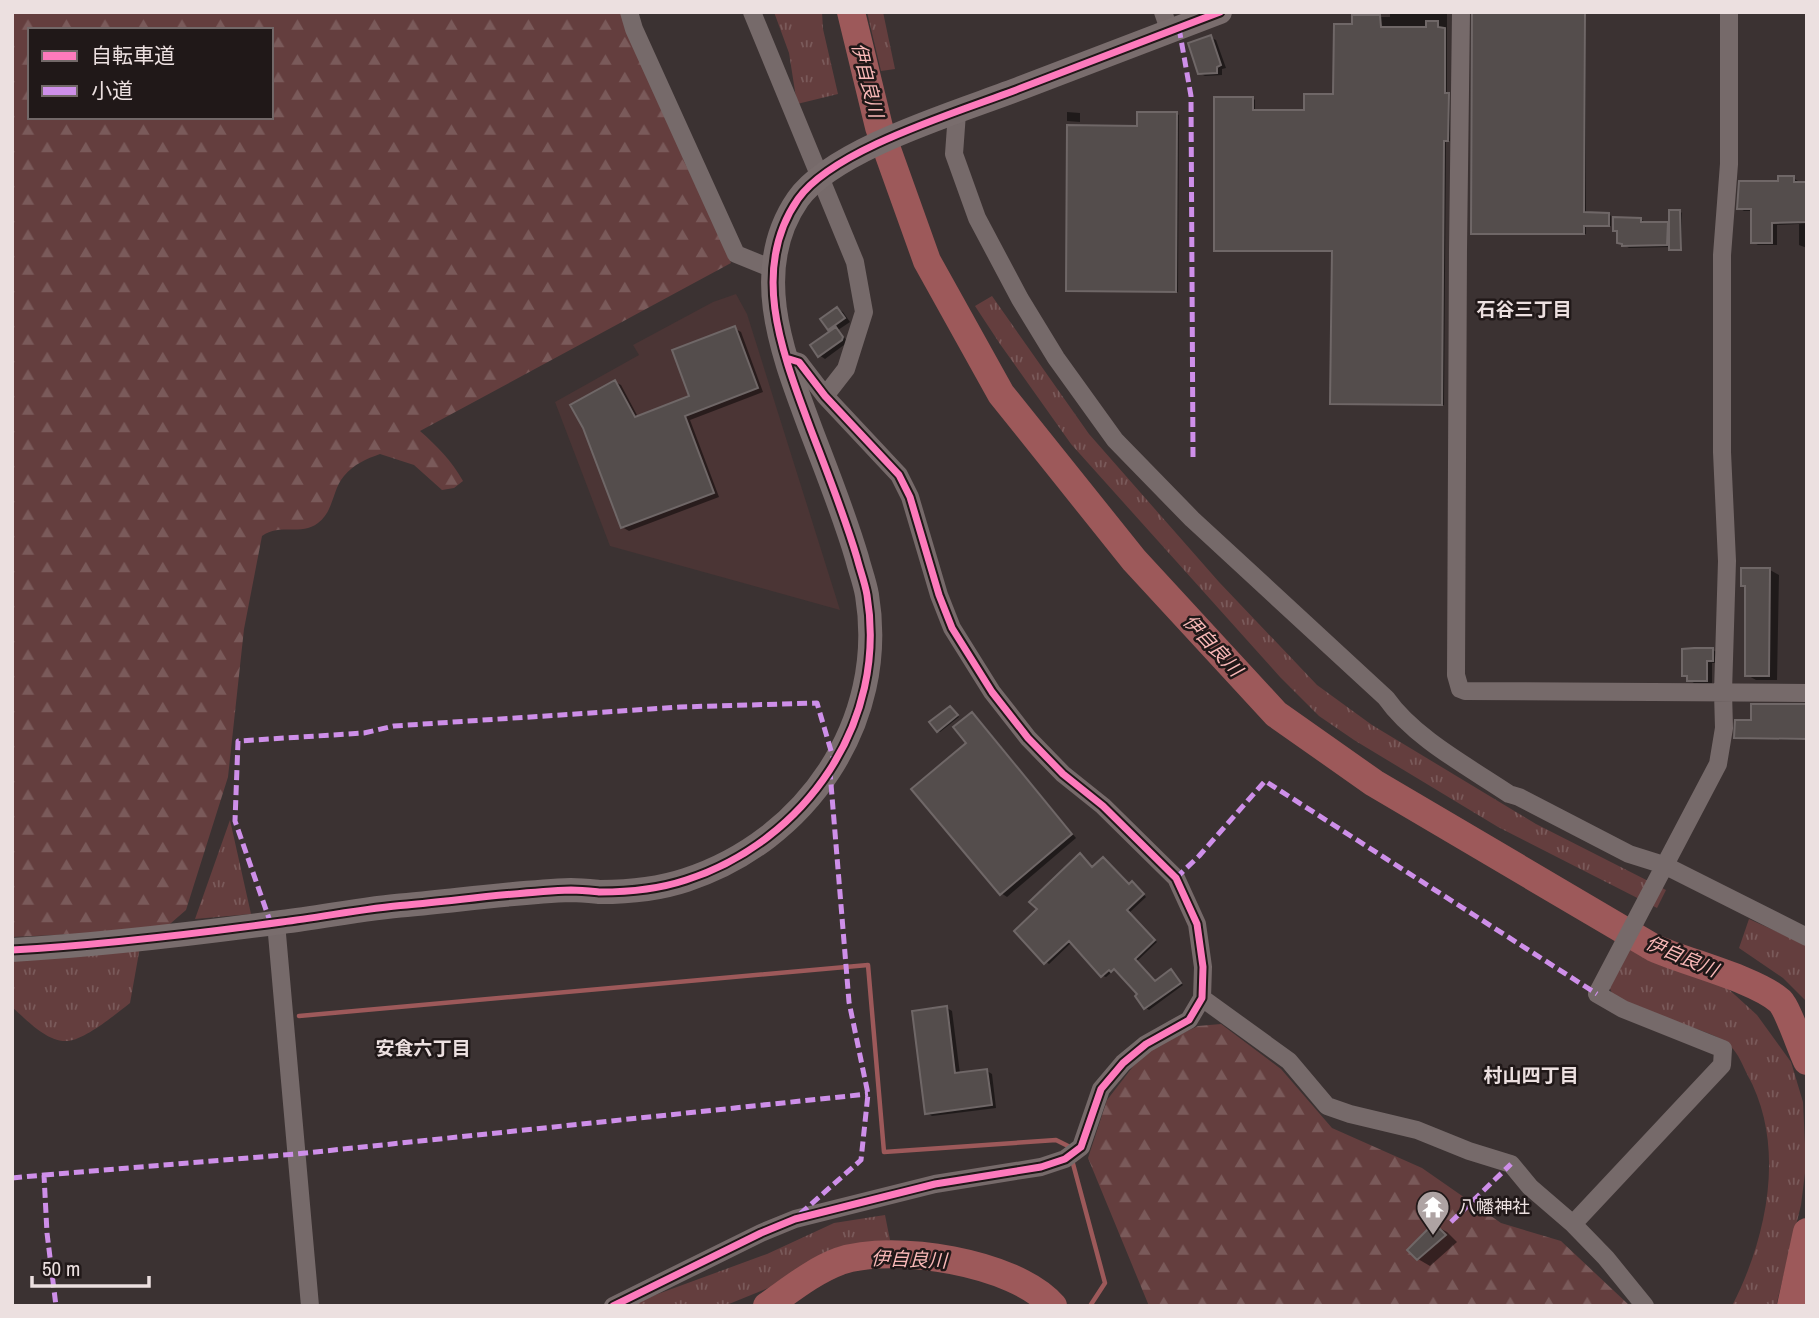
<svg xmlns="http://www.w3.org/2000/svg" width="1819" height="1318" font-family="'Archivo Narrow','Noto Sans JP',sans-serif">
<defs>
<pattern id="grass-tufts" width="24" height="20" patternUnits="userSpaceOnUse" patternTransform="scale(1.75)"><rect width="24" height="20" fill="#643e3e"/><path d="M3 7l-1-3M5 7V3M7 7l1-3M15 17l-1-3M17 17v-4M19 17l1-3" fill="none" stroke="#7a5a5a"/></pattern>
<pattern id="forest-firs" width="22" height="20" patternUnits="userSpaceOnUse" patternTransform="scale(1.75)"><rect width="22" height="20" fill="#643e3e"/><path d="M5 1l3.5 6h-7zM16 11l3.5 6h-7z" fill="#7a5a5a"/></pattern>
</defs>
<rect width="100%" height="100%" fill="#3b3232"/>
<path fill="#4b3535" d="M736,294L747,314L840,610L610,546L555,402L639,355L633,345L713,302Z"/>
<path fill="url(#grass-tufts)" d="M774,12H822L823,29L838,94L797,104L789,53Z
M867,12H883L895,69L881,71Z
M992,296L1089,434L1219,582L1317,685L1372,725L1536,824L1666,890L1657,908L1498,827L1354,740L1319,716L1280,677L1071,444L1000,344L975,306Z
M230,820L251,914L195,919Z
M1749,919L1807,945V1002L1783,978L1739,948Z
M140,947L130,1003C116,1014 86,1039 68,1041C47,1043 26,1019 12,1007V959Z
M1626,947L1724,985L1757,1015L1791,1062L1803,1102L1806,1165L1801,1205L1776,1306H1732C1767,1238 1787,1145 1747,1074C1743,1066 1738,1053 1731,1047C1720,1036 1702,1031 1688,1026C1663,1017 1637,1008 1613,997L1609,985Z
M885,1215L890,1240L834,1255L778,1284L724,1306H625L767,1254L834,1223Z"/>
<path fill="url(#forest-firs)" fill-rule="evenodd" d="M12,12H633L731,263L420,431C436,445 452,461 463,481L454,488L442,490L414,465L380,454C366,459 354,464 344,476C332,490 334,511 318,523C301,536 280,523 262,536L244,629L228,777L186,910L163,930L12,937ZM30,30H271V117H30Z
M1221,1024L1281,1069L1332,1128L1422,1168L1501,1223L1561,1241L1630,1306H1149L1088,1158L1107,1100L1145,1051L1198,1026Z"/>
<path fill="#0007" d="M1390,12H1447V94L1450,96V141H1446L1444,405L1332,403L1333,251H1218L1253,98L1255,100V112H1306L1334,96L1354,26V17H1390Z
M1473,12H1586V214H1609L1611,216V226H1586V234H1475Z
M1210,37L1216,40L1226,68L1222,69V75L1205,76L1199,73Z
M1067,112L1080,113V122L1067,121Z
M1177,114L1179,115L1178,292L1067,290L1138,128Z
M1793,178L1798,181V184H1807V248L1799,245V224L1777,225V245H1758L1753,242V211H1744L1739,208L1779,183Z
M1680,211L1682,213V250H1673L1671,247L1629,248L1619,242L1641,219L1646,223L1671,226Z
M838,309L843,312L850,322L838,330L848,342L825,359L819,355L833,331L829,329Z
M734,328L741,332L763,392L690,420L719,497L629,531L622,527L615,382L621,385L638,417L691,397Z
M1770,570L1779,575L1777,680H1756L1747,675V587L1743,585Z
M1713,650L1718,653L1717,663H1712V683H1694L1689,680L1684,675Z
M1807,706V740L1740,739L1736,737L1753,722Z
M952,709L959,717L940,732L938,731Z
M972,714L977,717L1076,838L1007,897L1001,893Z
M1083,857L1093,868L1103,859L1107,861L1130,885H1135L1146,897L1129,913L1157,942L1137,961L1156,982L1171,972L1183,985L1149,1010L1146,1008L1140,994L1117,971H1113L1106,977L1103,976L1072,942L1049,964L1046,962L1039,909Z
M947,1008L952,1011L960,1074L987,1071L992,1074L996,1108L932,1116L926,1112Z
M1434,1225L1447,1232L1457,1242L1430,1266L1418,1259Z"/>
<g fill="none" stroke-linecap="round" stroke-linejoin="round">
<path stroke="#9d595a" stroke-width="4.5" d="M299,1016L868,965L884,1152L1056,1140L1068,1146L1070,1151
M1072,1160L1105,1283L1090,1306"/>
<path stroke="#9d595a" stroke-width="28" d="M851,12L879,127L927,261L1001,394L1134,560L1276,714L1374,783L1654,948C1688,963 1755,979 1780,1001C1788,1009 1801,1049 1807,1061
M767,1306C790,1290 813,1271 840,1261C893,1243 1015,1262 1053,1306
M1791,1306L1807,1232"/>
</g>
<path fill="#544d4c" stroke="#6f6767" stroke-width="2" d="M1472,12H1585L1584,212L1609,213V226H1584V234H1471Z
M1352,15H1380L1381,27H1426V21H1438V27L1445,28V93H1449L1448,141H1444L1442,405L1330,404L1332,251H1214V97H1253V110H1304V94H1333L1334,24H1352Z
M1211,35L1221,65L1217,67V73L1198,74L1188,43Z
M1137,112H1177L1176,292L1066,291L1067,125L1137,126Z
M1778,176H1794V182H1807V222L1772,223V243H1751V209H1737L1739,181H1778Z
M1669,210H1680L1681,250H1669Z
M1613,217L1641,218V222H1668L1667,245L1622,246V244L1617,243V231H1613Z
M837,307L845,318L828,330L820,319Z
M735,326L758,388L685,416L714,493L621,528L583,428L570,405L615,380L635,417L689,396L672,350Z
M836,327L843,337L842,340L818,357L810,345Z
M1741,568H1770L1769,676H1745V586H1741Z
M1694,648H1713V661H1707V681H1687V676H1682V649Z
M1751,704H1807V739L1734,738L1735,720H1751Z
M950,706L958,715L937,732L929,722Z
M972,712L1072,834L1000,895L911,789L966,743L953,727Z
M1080,853L1092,867L1103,857L1129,884L1132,881L1144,894L1127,910L1155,940L1135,959L1155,981L1171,969L1181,983L1144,1009L1135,996L1137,994L1114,969L1111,972L1109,970L1101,977L1069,941L1044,964L1014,931L1037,909L1029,902Z
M947,1006L955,1073L987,1069L992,1105L925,1114L912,1011Z
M1434,1223L1446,1235L1417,1260L1407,1250Z"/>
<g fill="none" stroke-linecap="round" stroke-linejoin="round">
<path stroke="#766a6a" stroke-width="18" d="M629,12L634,29L736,254L773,269
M752,12L855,262L864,312L846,369L825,396
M1163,12L1170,32
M1461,12L1458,249L1456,675L1460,689L1465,691L1807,693
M957,113L954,154L977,218L1020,299L1056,358L1115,440L1192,519L1386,698C1414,738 1469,767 1509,794L1519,797L1629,854L1664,865L1807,937
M276,923L310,1306
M1202,998L1289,1061L1327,1106L1350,1114L1417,1130L1469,1151L1511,1164L1530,1187L1573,1224L1606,1258L1645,1306
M1573,1224L1722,1065L1723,1049L1623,1009L1597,994L1718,764L1724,728L1723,692L1727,561L1722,452V255L1729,164V12
M613,1306L761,1233L795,1219L935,1184L1041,1167L1065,1159L1081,1147L1101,1089L1123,1063L1146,1044L1189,1020L1202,998L1203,967L1197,924L1176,878L1103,806L1063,774L1028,738L992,692L952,628L939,595L910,497L899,475L825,396L799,362L786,358"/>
<path stroke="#796d6d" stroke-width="24" d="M12,950C102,945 193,934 282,922C324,917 365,908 407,905C461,900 516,892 571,890C581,890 590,891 600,892C628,892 659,889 686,880C806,841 888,722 867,595C865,583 860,570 857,558C844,514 827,472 811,430C784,357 748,271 798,199C834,148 962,111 1021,88C1088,63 1154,37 1220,12"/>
<path stroke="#ce8fe9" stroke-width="5" stroke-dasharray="10 5" stroke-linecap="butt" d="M1179,28L1191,96L1193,458
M1176,878L1199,856L1265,781L1597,994
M271,924L235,821L238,741L364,733L394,726L680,707L817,703L834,761
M44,1175L296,1154L868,1094
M12,1178L44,1175L47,1233L56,1306
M800,1214L861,1160L868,1094L849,1002L830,772
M1451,1222L1511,1164"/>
<defs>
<path id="cycleway" d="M12,950C102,945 193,934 282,922C324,917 365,908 407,905C461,900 516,892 571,890C581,890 590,891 600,892C628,892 659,889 686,880C806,841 888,722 867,595C865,583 860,570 857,558C844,514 827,472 811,430C784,357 748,271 798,199C834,148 962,111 1021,88C1088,63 1154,37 1220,12
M613,1306L761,1233L795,1219L935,1184L1041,1167L1065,1159L1081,1147L1101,1089L1123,1063L1146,1044L1189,1020L1202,998L1203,967L1197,924L1176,878L1103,806L1063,774L1028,738L992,692L952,628L939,595L910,497L899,475L825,396L799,362L786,358"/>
</defs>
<use href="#cycleway" stroke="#201818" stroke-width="11"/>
<use href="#cycleway" stroke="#fd7abc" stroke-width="7"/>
</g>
<defs>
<symbol id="temple-pin" viewBox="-11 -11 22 30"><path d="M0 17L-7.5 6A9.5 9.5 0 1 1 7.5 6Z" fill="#aea3a3" stroke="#201818"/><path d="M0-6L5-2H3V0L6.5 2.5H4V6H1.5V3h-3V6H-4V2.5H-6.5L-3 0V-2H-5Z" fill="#fff"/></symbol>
</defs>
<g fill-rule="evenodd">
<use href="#temple-pin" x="1414" y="1188" width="38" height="52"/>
</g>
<g text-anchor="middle" stroke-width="5" stroke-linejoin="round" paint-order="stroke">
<g font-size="18" fill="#ece0e0" stroke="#201818" text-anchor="start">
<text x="1458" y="1213">八幡神社</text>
</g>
<g font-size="19" font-style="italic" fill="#f9b8b7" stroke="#201818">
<text transform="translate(868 80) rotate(76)" y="7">伊自良川</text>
<text transform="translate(1213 645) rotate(47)" y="7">伊自良川</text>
<text transform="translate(1682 956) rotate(23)" y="7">伊自良川</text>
<text transform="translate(909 1259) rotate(2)" y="7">伊自良川</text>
</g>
<g font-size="19" font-weight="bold" fill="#ece0e0" stroke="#201818">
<text x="1524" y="316">石谷三丁目</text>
<text x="423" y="1055">安食六丁目</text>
<text x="1531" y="1082">村山四丁目</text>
</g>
</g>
<rect width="1819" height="1318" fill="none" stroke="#ece0e0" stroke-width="28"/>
<rect x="28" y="28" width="245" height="91" fill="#201818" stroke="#726868" stroke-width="2"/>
<rect x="42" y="51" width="35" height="10" fill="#fd7abc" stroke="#726868" stroke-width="2"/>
<text x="91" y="63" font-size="21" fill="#ece0e0">自転車道</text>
<rect x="42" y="86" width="35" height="10" fill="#ce8fe9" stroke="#726868" stroke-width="2"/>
<text x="91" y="98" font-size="21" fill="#ece0e0">小道</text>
<path d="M32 1276v10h117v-10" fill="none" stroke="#ece0e0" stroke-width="3.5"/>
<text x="42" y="1276" font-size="21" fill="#ece0e0" stroke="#201818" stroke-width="5" paint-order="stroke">50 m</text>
</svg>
